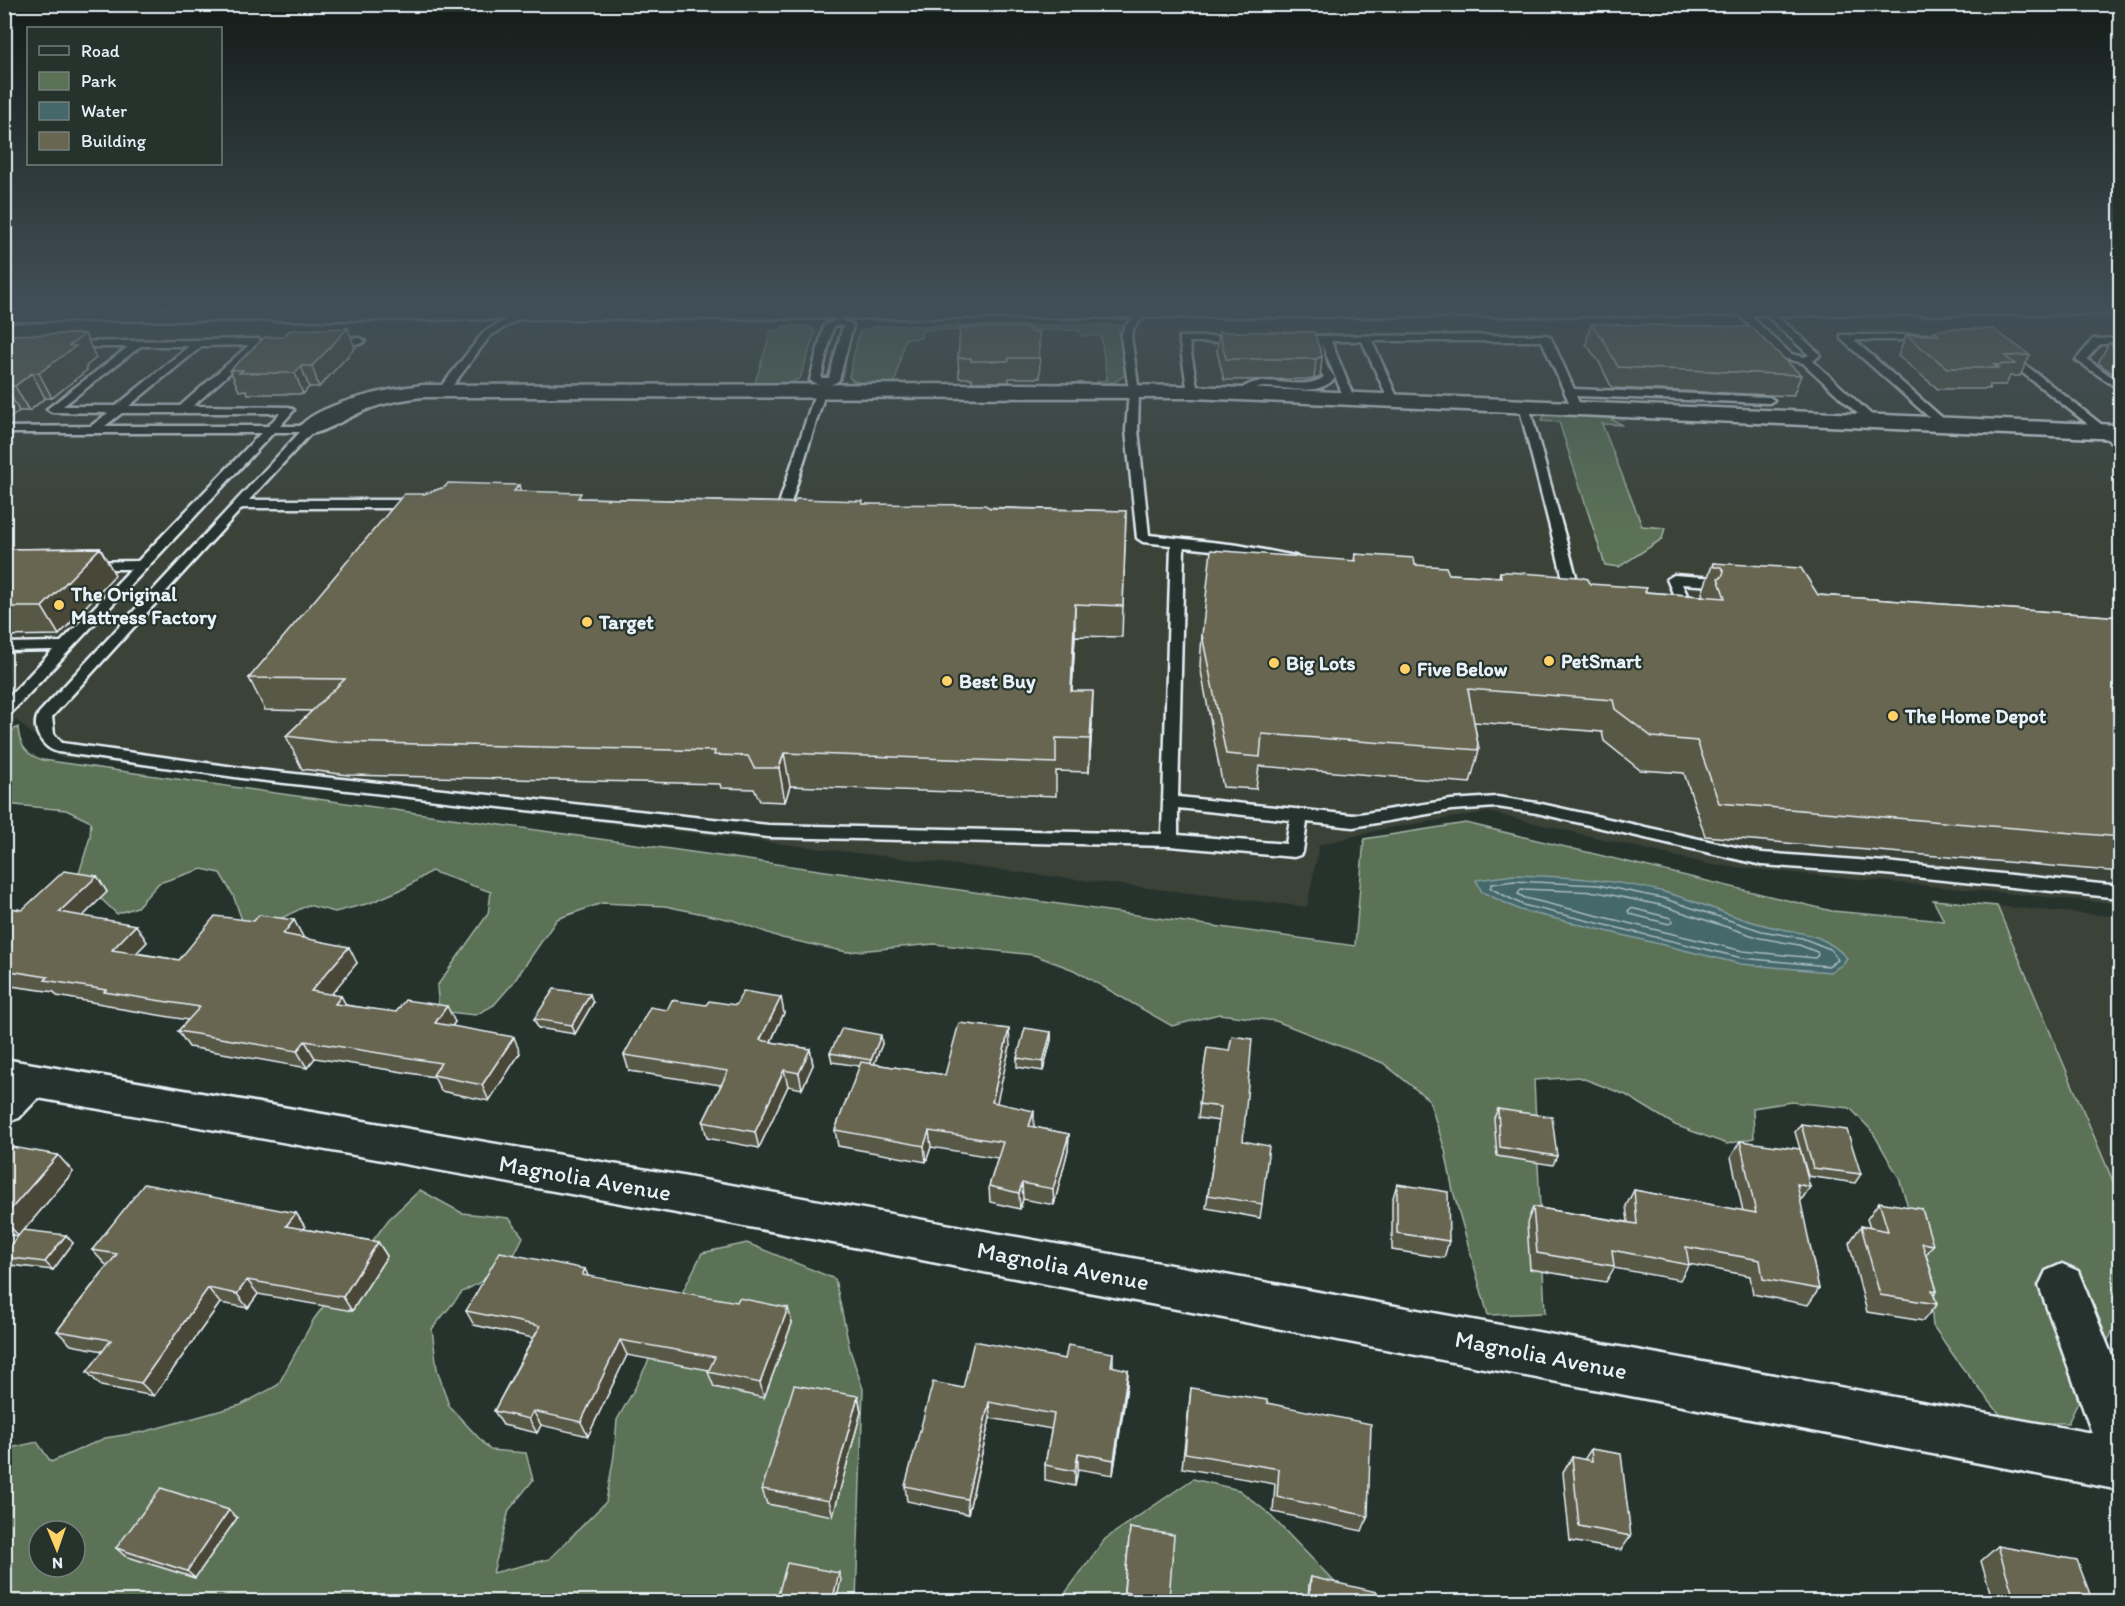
<svg xmlns="http://www.w3.org/2000/svg" width="2125" height="1606" font-family="Itim,sans-serif">
<rect width="100%" height="100%" fill="#26332d"/>
<filter id="ink" filterUnits="userSpaceOnUse"><feTurbulence type="fractalNoise" baseFrequency=".0167" numOctaves="2"/><feDisplacementMap in="SourceGraphic" scale="12" xChannelSelector="R" yChannelSelector="G"/><feConvolveMatrix kernelMatrix="1 2 1 2 8 2 1 2 1" color-interpolation-filters="sRGB"/></filter>
<g filter="url(#ink)">
<path fill="#3a4238" d="M1821,325L2120,328V904L1712,865L1488,812L1383,829L1319,845L1307,907L59,757L16,720L5,727V332L572,328H1701Z
M1997,906L2120,917V1198L2056,1045Z"/>
<path fill="#5b7256" stroke="#a2b2a7" stroke-width="1.5" fill-rule="evenodd" d="M783,326H809L815,333L800,378C789,386 766,390 755,383L771,331H781Z
M892,326L1122,325L1119,330L1125,375L1115,382L1099,384L1097,382L1107,380L1101,336H1082L1079,330H922L921,338L905,339L895,382L912,384C898,385 857,389 849,377L859,332L874,327Z
M1551,415L1607,417L1623,425L1602,424L1642,526L1665,528L1662,539L1619,567L1605,565L1559,422L1541,421L1544,416Z
M18,727C19,745 26,755 43,760L1355,946L1364,839L1466,823L1832,911L1944,921L1933,900L1997,906L2120,1198V1320H2118L2068,1423H2007L1961,1366L1933,1326L1927,1267L1899,1178L1872,1131L1850,1108L1791,1102L1753,1108L1754,1138L1727,1144L1675,1125L1626,1095L1579,1077L1534,1080L1545,1313L1488,1315L1453,1191L1445,1150L1429,1100L1383,1063L1276,1021L1219,1014L1172,1026L1074,970L1034,955L934,944L847,952L782,938L732,920L665,906L602,903L557,919L513,983L494,1005L476,1015L439,1011L437,986L488,914L491,892L431,871L405,888L370,903L335,912L308,905L272,923H243L233,895L220,873L202,869L159,883L137,907L117,914L78,877L90,837L91,822L66,810L5,804L4,735Z
M420,1190L462,1213L509,1218L523,1237L508,1267L462,1292L432,1329L437,1369L449,1406L490,1450L526,1453L533,1480L509,1510L493,1573L549,1559L606,1502L614,1455L617,1420L635,1388L702,1253L747,1243L835,1279L850,1350L863,1389L856,1601L5,1602V1449L37,1442L51,1462L105,1438L143,1432L241,1405L278,1385L314,1319L389,1219ZM39,1531H75V1567H39Z
M1193,1479L1239,1490L1267,1512L1353,1601L1070,1602L1066,1592L1105,1539Z"/>
<path fill="#45686b" stroke="#869fa3" stroke-width="1.5" d="M1514,875C1565,877 1614,879 1664,892C1698,901 1730,917 1764,925C1798,934 1820,930 1847,958L1842,965L1830,972L1741,964L1520,910L1482,892L1476,880Z"/>
<g fill="none" stroke-linecap="round" stroke-linejoin="round">
<path stroke="#a7bac0" stroke-width="1.5" d="M1514,881L1598,885L1662,898L1762,931L1802,938L1830,949L1838,960L1828,966L1742,958L1523,905L1490,888L1492,884Z
M1521,889L1597,892L1660,905L1760,938L1799,945L1817,952L1818,955L1815,958L1743,951L1525,898L1518,894Z
M1631,908L1671,918L1672,922L1669,924L1630,914L1628,911Z"/>
<defs>
<path id="lane" d="M515,307H525L529,313L490,336L447,393H439V389L484,332L519,312Z
M1731,307H1741L1791,354L1805,357L1809,355L1757,307H1767L1819,353L1820,355L1813,361L1877,420V424H1869L1803,363L1783,358Z
M1142,309L1147,312L1133,329L1131,336L1139,391L1138,430L1149,535L1238,545L1295,556L1302,560L1295,564L1238,553L1184,547L1178,797L1353,815L1451,800L1497,797L1537,803L1762,853L1885,862L2120,886V898L1885,874L1762,865L1537,813L1497,807L1451,810L1353,827L1307,822L1303,851L1300,855L1294,857L1170,846L768,837L249,779L58,752C42,748 30,728 39,713L300,432H274L9,715L4,716V702L53,650L4,651V643L61,642L131,569H89L82,565L84,562L138,561L261,433H4V427L91,426L108,413L52,412L47,409L128,347H68L63,344L64,342L258,339L263,342L262,344L193,406L289,407L294,410L280,426H309L315,429L249,500H416L422,504L416,508H242L52,717L54,734L62,743L249,769L768,825L1162,834L1171,545L1143,542L1137,538L1126,430L1129,391L1121,336L1125,326ZM249,345L180,406H129L202,346ZM141,346H189L116,406H63ZM122,413H280L268,426H105ZM1178,808L1290,820L1286,844L1178,835Z
M839,319L853,325L839,380C831,387 818,387 810,380L824,325ZM839,325L843,326L829,378H821L833,327Z
M1546,335L1551,338L1574,389L1769,397L1774,400L1769,403L1576,396L1582,409L1581,411H1573L1542,341H1372L1399,401L1394,404L1389,401L1362,341H1331L1354,398L1353,400L1349,401L1344,398L1321,342L1327,367L1335,378C1317,398 1287,386 1263,387C1254,388 1250,394 1242,396L1237,393C1260,367 1298,395 1324,377L1317,367L1312,342L1291,341L1290,339L1295,336Z
M1841,335H1930L1931,337L1926,340H1854L1947,422V426H1939L1841,339Z
M1179,337L1239,336L1244,339L1239,342H1189L1198,392L1193,395L1188,392Z
M331,338H360L365,341L360,344L327,343L326,341Z
M2120,338V344H2100L2087,359L2120,383V390L2076,360L2093,339Z
M2001,352H2009L2120,439V447L2116,446L2001,356Z
M821,387L826,390L789,509L797,510L799,513L793,517L778,516L776,513L816,390Z
M1524,403L1529,406L1577,580L1553,591L1546,587L1563,578L1519,406Z
M1674,575L1728,579L1735,583L1728,587L1682,584L1688,597L1702,599L1704,602L1697,606L1677,603L1667,579Z"/>
<path id="street" d="M1022,384L1193,386L2120,425V439L1193,398L423,397C405,399 388,402 371,408C352,414 319,438 301,434L298,429C315,403 393,388 423,385Z
M4,1059L671,1174L2092,1433L2039,1286L2046,1271L2062,1264L2078,1271L2120,1376V1490L671,1212L38,1098L19,1118L4,1123Z"/>
<path id="secondary" d="M762,307H2120V314L4,321V309Z"/>
</defs>
<use href="#lane" stroke="#e8f1f8" stroke-width="5"/>
<use href="#street" stroke="#e8f1f8" stroke-width="5"/>
<use href="#secondary" stroke="#e8f1f8" stroke-width="5"/>
<use href="#lane" fill="#26332d" fill-rule="evenodd"/>
<use href="#street" fill="#26332d" fill-rule="evenodd"/>
<use href="#secondary" fill="#26332d" fill-rule="evenodd"/>
</g>
<path fill="#595846" stroke="#e8f1f8" stroke-width="1.5" d="M1591,324L1801,375L1793,396L1612,388L1599,362L1586,344Z
M1934,331L2030,355L2020,376H2010L2006,385H1990L1989,389H1938L1898,356L1906,335H1932Z
M1039,332L1040,378H1009V382H972V378H959L958,358Z
M1219,332L1322,356L1320,377L1314,379L1224,380L1217,352Z
M85,334L96,358L86,366L87,370L52,398H45L29,411H19L4,423V335Z
M2109,343H2121V379L2098,363Z
M355,348L319,387H309L303,394H248L246,390L239,391L230,370Z
M445,487L521,491L582,498L863,504L1126,511L1122,637L1075,636L1072,691L1092,724L1089,772L1056,771V796L790,786L785,802L760,801L754,789L721,788L720,784L348,775L302,769L286,736L312,711L265,710L249,678L424,494Z
M100,548L115,575L59,635L4,636V549Z
M1355,554L1415,565L1449,574L1499,577L1500,572L1646,592L1703,596L1702,593L1713,563L1818,595L2121,617V872L1705,836L1684,773L1640,770L1604,741L1602,732L1474,722L1479,750L1470,783L1259,766L1256,789L1223,787L1200,666L1202,635L1354,561Z
M97,876L107,892L83,916L147,942L136,953L179,960L254,921L294,920L303,937L302,938L357,963L331,994L341,996L346,1005L455,1022L452,1026L520,1053L489,1101L441,1091L434,1077L315,1058L307,1068L189,1047L178,1031L188,1020L116,1008L114,1006L57,996L54,992L4,985V907L22,910Z
M593,1003L575,1034L538,1028L534,1019Z
M667,1010L784,1013L771,1042L810,1049L813,1065L802,1089L788,1086L759,1148L707,1138L703,1122L721,1085L629,1071L624,1055Z
M1051,1032V1040L1043,1071L1017,1067V1058Z
M882,1044L874,1064L945,1075L1010,1046L996,1103L1034,1127L1069,1134L1068,1150L1054,1205L1023,1199L1020,1209L990,1202L989,1186L998,1158L931,1147L926,1162L838,1146L835,1130L860,1066L832,1062L830,1053Z
M1207,1048L1243,1141L1262,1204L1260,1218L1206,1208L1219,1121L1198,1118Z
M1498,1109L1557,1156L1553,1165L1497,1156L1494,1118Z
M1801,1124L1861,1174L1855,1183L1808,1176L1795,1132Z
M1740,1141L1810,1187L1800,1202L1819,1289L1808,1305L1753,1294L1750,1276L1689,1264L1680,1280L1614,1268L1606,1282L1530,1269L1527,1223L1533,1207L1628,1222L1626,1206L1634,1190L1743,1211L1731,1157Z
M58,1155L73,1172L24,1230L73,1243L53,1270L10,1265L4,1259V1253L18,1236L4,1234V1156Z
M1397,1184L1449,1241L1444,1258L1392,1250V1201Z
M1879,1202L1933,1245L1926,1255L1937,1291L1934,1295L1937,1304L1923,1321L1867,1312L1849,1243L1861,1226L1870,1228L1867,1219Z
M296,1213L305,1227L304,1229L378,1242L387,1256L352,1311L258,1294L248,1308L220,1303L154,1396L101,1386L87,1372L103,1351L71,1345L57,1331L108,1265L105,1264L92,1250Z
M585,1269L588,1277L792,1323L764,1398L714,1387L708,1372L709,1370L627,1355L588,1436L541,1425L537,1433L503,1425L494,1411L533,1338L474,1325L466,1311Z
M1113,1353V1367L1128,1370L1127,1386L1113,1475L1078,1469L1075,1486L1045,1480V1465L1052,1429L990,1418L968,1514L907,1501L905,1486L963,1388L1065,1359Z
M1191,1388L1368,1516L1362,1531L1273,1512L1275,1484L1182,1468Z
M858,1396L861,1412L833,1516L767,1504L762,1489Z
M1591,1449L1631,1536L1621,1550L1570,1541L1563,1473L1572,1457L1584,1460Z
M237,1518L195,1578L125,1556L116,1548Z
M1130,1528L1169,1599V1602H1138L1123,1599Z
M1998,1546L2093,1602H1993L1981,1561Z
M1311,1577L1377,1602H1308L1309,1584Z"/>
<path fill="#494739" stroke="#e8f1f8" stroke-width="1.5" d="M348,328L355,348L319,387L312,366Z
M85,334L96,358L86,366L87,370L52,398L39,373L69,346Z
M1322,356L1320,377L1314,379L1316,359Z
M301,366L309,387L303,394L295,373Z
M32,373L45,398L29,411L15,386Z
M6,386L19,411L4,423V387Z
M519,485L527,515L514,491Z
M100,548L115,575L59,635L42,607Z
M1075,604V636L1070,724L1071,691Z
M1093,691L1092,724L1089,772L1090,739Z
M784,753L790,786L785,802L779,768Z
M97,876L107,892L70,929L59,912Z
M294,920L303,937L292,951L283,934Z
M136,925L147,942L124,966L112,950Z
M349,947L357,963L320,1008L311,991Z
M590,994L593,1003L575,1034L572,1025Z
M341,996L350,1012L335,1004Z
M781,997L784,1013L764,1056L760,1040Z
M447,1006L455,1022L443,1039L435,1023Z
M1009,1029L1010,1046L993,1119L992,1102Z
M1051,1032V1040L1043,1071V1062Z
M881,1035L882,1044L872,1069L871,1060Z
M514,1037L520,1053L489,1101L482,1085Z
M305,1041L315,1058L307,1068L297,1051Z
M810,1049L813,1065L802,1089L799,1073Z
M784,1070L788,1086L759,1148L755,1132Z
M1034,1111V1128L1029,1126Z
M929,1131L931,1147L926,1162L924,1146Z
M1069,1134L1068,1150L1054,1205L1053,1189Z
M58,1155L73,1172L19,1236L4,1220V1217Z
M1022,1183L1023,1199L1020,1209L1019,1193Z
M296,1213L305,1227L296,1240L286,1226Z
M66,1235L73,1243L53,1270L45,1262Z
M378,1242L387,1256L352,1311L343,1297Z
M585,1269L592,1284L582,1275Z
M247,1280L258,1294L248,1308L237,1294Z
M208,1288L220,1303L154,1396L141,1383Z
M788,1308L792,1323L764,1398L760,1383Z
M620,1340L627,1355L588,1436L581,1422Z
M1128,1370L1127,1386L1113,1475L1114,1460Z
M858,1396L861,1412L833,1516L829,1501Z
M989,1402L990,1418L968,1514L967,1499Z
M533,1411L541,1425L537,1433L529,1419Z
M1078,1453V1469L1075,1486V1471Z
M229,1510L237,1518L195,1578L187,1571Z
M839,1573L841,1580L836,1602H832Z"/>
<path fill="#686651" stroke="#e8f1f8" stroke-width="1.5" d="M1591,324L1751,327L1801,375L1618,367L1604,341Z
M348,328L312,366H301L295,373H239L243,370H230L265,337H283L290,330Z
M960,328H1030V332H1039V358H1009V361H971V358H958Z
M1950,329H1993L2030,355L2005,356L2015,364L1994,365L1999,368H1947L1906,335H1939L1934,331Z
M1219,332H1314L1322,356L1316,359H1226Z
M85,334L69,346H76L39,373H32L15,386H6L4,387V335Z
M2109,343H2121V351Z
M448,483L519,485L514,491L581,493L578,498L794,503L796,499L863,501L862,504L985,505L990,508L1126,511L1123,606L1075,604L1071,691H1093L1090,739L1056,738V763L784,753L779,768H754L748,756L714,755L715,751L333,742L286,736L345,679L249,678L404,494H424L445,487Z
M100,548L42,607H4V549Z
M1211,550L1356,561L1355,554L1414,558L1415,565L1446,567L1449,574L1501,577L1500,572H1508L1579,577L1588,579L1590,584L1647,588L1645,592L1725,598L1718,578L1722,577L1724,571L1721,567H1714L1713,563L1801,568L1818,595L2121,617V837L1719,803L1697,741L1652,737L1615,709L1613,700L1468,689L1479,750L1262,734L1260,757L1226,754L1202,635Z
M64,871L97,876L59,912L136,925L112,950L179,960L215,916L254,921L259,915L294,920L283,934L349,947L311,991L341,996L335,1004L396,1012L405,1000L447,1006L435,1023L514,1037L482,1085L433,1075L441,1063L305,1041L297,1051L178,1031L200,1007L104,992L106,990L45,980L48,977L4,970V907L22,910Z
M554,989L590,994L572,1025L534,1019Z
M743,991L781,997L760,1040L810,1049L799,1073L784,1070L755,1132L703,1122L728,1071L624,1055L650,1007L667,1010L672,1000L706,1005L709,1001L736,1005Z
M959,1023L1009,1029L992,1102L1034,1111L1029,1126L1069,1134L1053,1189L1022,1183L1019,1193L989,1186L1003,1142L929,1131L924,1146L835,1130L861,1062L945,1075Z
M842,1028L881,1035L871,1060L830,1053Z
M1025,1028L1051,1032L1043,1062L1017,1058Z
M1232,1036L1252,1039L1243,1141L1269,1146L1262,1204L1208,1195L1221,1107L1199,1104L1207,1048L1229,1051Z
M1498,1109L1552,1117L1557,1156L1500,1147Z
M1801,1124L1847,1130L1861,1174L1813,1168Z
M1740,1141L1800,1149L1810,1187L1797,1184L1819,1289L1763,1279L1760,1260L1686,1247L1689,1265L1612,1250L1614,1266L1537,1253L1533,1207L1637,1224L1634,1190L1756,1213Z
M12,1147L58,1155L4,1217V1156Z
M144,1184L296,1213L286,1226L378,1242L343,1297L247,1280L237,1294L208,1288L141,1383L87,1372L111,1340L57,1331L117,1254L92,1250Z
M1397,1184L1448,1192L1449,1241L1397,1233Z
M1879,1202L1922,1209L1933,1245L1922,1243L1937,1291L1932,1290L1937,1304L1880,1295L1861,1226L1888,1231Z
M23,1230L66,1235L45,1262L4,1257V1253Z
M500,1252L585,1269L582,1275L737,1302L739,1298L788,1308L760,1383L708,1372L715,1357L620,1340L581,1422L533,1411L529,1419L494,1411L540,1326L466,1311Z
M974,1341L1065,1359L1068,1345L1113,1353L1111,1366L1128,1370L1114,1460L1078,1453L1075,1471L1045,1465L1054,1414L989,1402L967,1499L905,1486L933,1382L963,1388Z
M794,1385L858,1396L829,1501L762,1489Z
M1191,1388L1267,1400V1403L1371,1424L1368,1516L1277,1497L1279,1469L1185,1453Z
M1591,1449L1621,1454L1631,1536L1579,1526L1572,1457L1592,1461Z
M161,1488L229,1510L187,1571L116,1548Z
M1130,1528L1174,1535L1169,1599L1124,1592Z
M1998,1546L2077,1560L2093,1602H2015Z
M787,1563L839,1573L832,1602H776Z
M1311,1577L1377,1592V1602H1309Z"/>
</g>
<linearGradient id="sky" x2="0" y2="1"><stop stop-color="#151c19"/><stop offset="0.58" stop-color="#415057"/><stop offset="1" stop-color="#415057" stop-opacity="0"/></linearGradient>
<rect width="2125" height="532" fill="url(#sky)"/>
<g fill="#ffd166" stroke="#26332d" stroke-width="2">
<circle cx="59" cy="605" r="6"/>
<circle cx="587" cy="622" r="6"/>
<circle cx="1549" cy="661" r="6"/>
<circle cx="1274" cy="663" r="6"/>
<circle cx="1405" cy="669" r="6"/>
<circle cx="947" cy="681" r="6"/>
<circle cx="1893" cy="716" r="6"/>
</g>
<g text-anchor="middle" stroke-width="4.5" stroke-linejoin="round" paint-order="stroke">
<g font-size="20" font-weight="bold" fill="#e8f1f8" stroke="#26332d" text-anchor="start">
<text x="71" y="601">The Original<tspan x="71" dy="23">Mattress Factory</tspan></text>
<text x="599" y="629">Target</text>
<text x="1561" y="668">PetSmart</text>
<text x="1286" y="670">Big Lots</text>
<text x="1417" y="676">Five Below</text>
<text x="959" y="688">Best Buy</text>
<text x="1905" y="723">The Home Depot</text>
</g>
<g font-size="24" fill="#e8f1f8" stroke="#26332d">
<text transform="translate(585 1178) rotate(10)" y="8">Magnolia Avenue</text>
<text transform="translate(1063 1266) rotate(11)" y="8">Magnolia Avenue</text>
<text transform="translate(1541 1355) rotate(11)" y="8">Magnolia Avenue</text>
</g>
</g>
<rect width="2125" height="1606" fill="none" stroke="#26332d" stroke-width="24"/>
<rect x="12" y="12" width="2101" height="1582" fill="none" stroke="#e8f1f8" stroke-width="2" filter="url(#ink)"/>
<rect x="27" y="27" width="195" height="138" fill="#26332d" stroke="#747f7e" stroke-width="1.5"/>
<rect x="39" y="46" width="30" height="9" fill="#26332d" stroke="#747f7e" stroke-width="1.5"/>
<text x="81" y="57" font-size="18" fill="#e8f1f8">Road</text>
<rect x="39" y="72" width="30" height="18" fill="#5b7256" stroke="#747f7e" stroke-width="1.5"/>
<text x="81" y="87" font-size="18" fill="#e8f1f8">Park</text>
<rect x="39" y="102" width="30" height="18" fill="#45686b" stroke="#747f7e" stroke-width="1.5"/>
<text x="81" y="117" font-size="18" fill="#e8f1f8">Water</text>
<rect x="39" y="132" width="30" height="18" fill="#686651" stroke="#747f7e" stroke-width="1.5"/>
<text x="81" y="147" font-size="18" fill="#e8f1f8">Building</text>
<g transform="translate(57 1549) rotate(178)"><circle r="28" fill="#26332d" stroke="#747f7e" stroke-width="1.5"/>
<path d="M0-4.5L10 22L0 15L-10 22Z" fill="#ffd166"/>
<text y="-9" font-size="16" font-weight="bold" text-anchor="middle" fill="#e8f1f8">N</text>
</g>
</svg>
